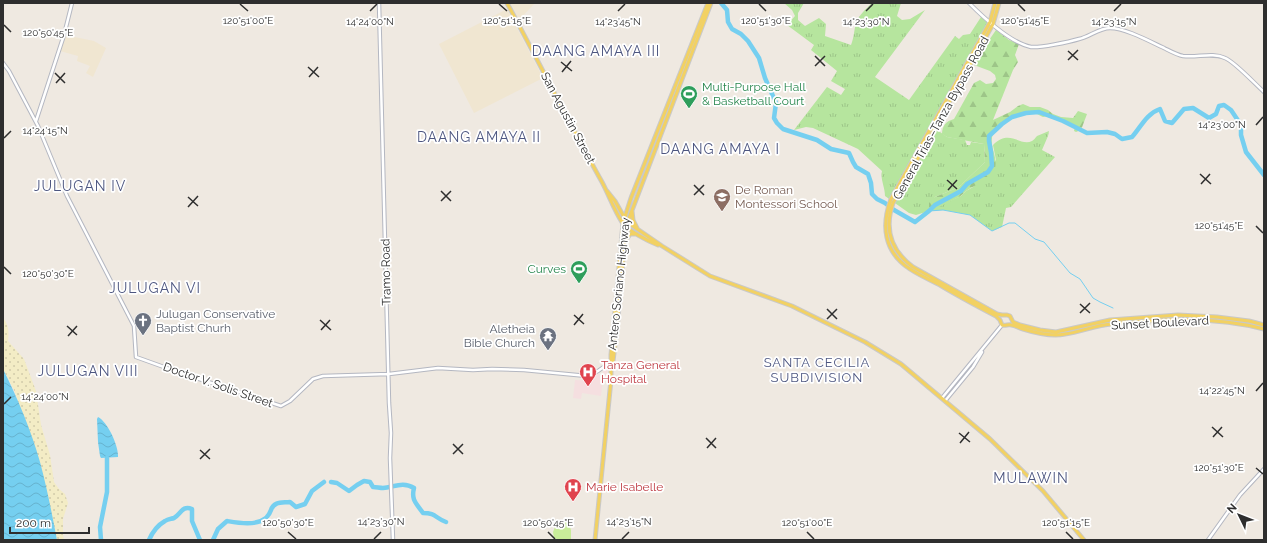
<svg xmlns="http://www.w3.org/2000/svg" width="1267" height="543" font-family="Raleway,sans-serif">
<defs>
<pattern id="grass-tufts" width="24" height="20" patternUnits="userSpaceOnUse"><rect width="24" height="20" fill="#b6e59e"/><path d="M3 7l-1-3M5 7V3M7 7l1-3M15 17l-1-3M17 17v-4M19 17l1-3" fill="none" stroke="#9dc588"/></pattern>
<pattern id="forest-firs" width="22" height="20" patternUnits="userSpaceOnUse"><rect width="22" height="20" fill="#b6e59e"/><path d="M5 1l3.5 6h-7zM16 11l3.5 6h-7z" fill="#9dc588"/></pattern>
<pattern id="sand-dots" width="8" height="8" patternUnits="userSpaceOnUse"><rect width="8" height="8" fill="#f3ecc5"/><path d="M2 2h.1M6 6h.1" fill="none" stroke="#d1cbaa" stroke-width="1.8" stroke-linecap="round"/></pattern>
<pattern id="water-waves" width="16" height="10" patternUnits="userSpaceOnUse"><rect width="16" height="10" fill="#75cff0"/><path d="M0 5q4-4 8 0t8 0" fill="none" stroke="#66b2ce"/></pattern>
</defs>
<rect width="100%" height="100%" fill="#efe9e1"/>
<path fill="#f0e6d1" d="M510,3H535L519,20Z
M507,9L543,78L474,113L439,44Z
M65,35L94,41L106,48L93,77L86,73L90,66L77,61L78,56L60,51Z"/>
<path fill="#f5dfe0" d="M603,370H608L607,378L603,377L601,396L582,393L581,399L573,398L575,380L592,381L593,376H596L597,374L603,375Z"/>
<path fill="url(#grass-tufts)" d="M784,3H804L798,13V20L805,26L819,18L826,24L825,36L851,45C854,38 854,30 856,23C859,15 866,9 872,3H901L897,16L902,20L910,19L925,10L875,77L909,100L955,36L959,39L963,35L970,34L981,17L990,25L933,127L947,137L965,140L967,145H970L971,142L984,144L985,162L959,187L935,197L930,210L961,196L966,191L973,187L996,160L993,145C1010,128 1020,147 1032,141C1034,140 1035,138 1037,136C1041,134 1045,133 1049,131L1048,136L1042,150L1055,157L1011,207L1006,208L1002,227L992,231L970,215L943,210L929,211L916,215L909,213L885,196C885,187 880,179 882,171L858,149L813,128L806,127L794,130L827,87L841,95L845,89L831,81L837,71L811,50L814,45L787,25L795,16L792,10Z"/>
<path fill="url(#forest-firs)" d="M996,30L1009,40L1019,44L1015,55L1018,62L1013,70L993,120L1010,112L1018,106L1023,104L1030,107H1040L1048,110L1053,114L1061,117L1073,118L1078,111L1087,114L1081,130L1076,132L1074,131L1075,127C1066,122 1053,114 1043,117C1040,116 1037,113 1034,113C1022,110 994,124 992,138C990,150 1001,162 992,174C986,182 974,185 966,191C964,193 962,195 959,197C952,201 944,204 937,208L935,211L929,209V203L935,197L959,187L985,162L984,144L947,137L942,134C942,126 946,121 954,119L974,83L980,80L986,84L993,83L996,79L995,75L990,71L974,65V62Z"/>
<path fill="url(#sand-dots)" d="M3,318C9,325 9,332 8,341L24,359L36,391L41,425L50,455L54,482L59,489L65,494L68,503L63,519V535L64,540H57L40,463L14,390L3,369Z"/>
<path fill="#c9ec9a" d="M557,522H573L570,527L571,530V540H560L554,538L553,532Z"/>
<path fill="url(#water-waves)" d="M3,369C18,399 31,430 40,462C47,488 52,514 57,540H3Z
M98,417C108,422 119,447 118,457L101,458L100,456L98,442L97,419Z"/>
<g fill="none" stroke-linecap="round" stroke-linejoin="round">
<path stroke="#75cff0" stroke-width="1" d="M929,211L943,210L970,215L992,231L1009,223H1015L1035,239L1044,242L1070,273L1080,279L1093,298L1100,302L1113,308"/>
<path stroke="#75cff0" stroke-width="4.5" d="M721,3L727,10L728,22L732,29L741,34L748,41L759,58L765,78L776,103L774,118L777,123L783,129L817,140L831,149L849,153L853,162L856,167L868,174L871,183L872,194L877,199L885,203L894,210L915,222L929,211L935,205L961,191L967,184L988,172L992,166L991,152L989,141V136L1002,124L1012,117L1026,113L1039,112L1063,121L1087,133L1107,132L1115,134L1122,139L1132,137C1141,127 1146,114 1160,109L1165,121L1172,123L1184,109L1193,108L1209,118L1216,114L1219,106L1224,105L1231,110L1241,125V135L1246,152L1264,175
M331,482L337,483L349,491L357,485L364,481L370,482L373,487C376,487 380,488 383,488C394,487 403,481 414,488C411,500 416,503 423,513C436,513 435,518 446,522
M101,540L100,527L107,492V458
M149,540C152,533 158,525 165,521C168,519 171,519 174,518C181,514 182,505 192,509V521L200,540
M213,540L218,529L227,521C239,523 256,526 266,518C269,515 270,513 271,510C274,501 282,503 290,502L296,507L305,504L312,491L324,482"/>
<defs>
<path id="minor" d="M379,3L389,403L391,433L390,458L393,540
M969,3C983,17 1011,43 1031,47C1040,48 1069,42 1079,39C1089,37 1099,28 1110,28C1125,28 1149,41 1164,48C1170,51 1177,55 1183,56C1197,58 1212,52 1225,58C1235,62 1255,84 1264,92
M3,63L9,71L38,126L67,196L134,326L136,357L175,371L281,406L290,401L313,379L323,376L389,374L438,368L473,370L492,369L524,370L587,376L598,371L608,364H611
M36,121L64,35L72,3
M942,398L1002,325
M945,401L973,367L982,352
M1208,540L1240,495L1264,469"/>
<path id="major" d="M507,3C539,62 569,123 602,182C609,195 614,210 622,222C628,231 648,241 658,245
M995,3L990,22L891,199C881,226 884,252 910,269C919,275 930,280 940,285C958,296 977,306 996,316L1000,320L1002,325C1006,326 1008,324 1011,325C1015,325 1019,328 1023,329C1036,333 1051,337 1065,334C1081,332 1096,325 1112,324C1163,319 1214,316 1264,329
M999,3L993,24L893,203C884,229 890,250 913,267L997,314L1002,315H1007L1010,316L1013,322L1020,325L1040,330L1056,332L1110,320L1178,315L1217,317L1249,321L1264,325
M607,191L615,201L624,217L630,224L662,246L710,276L792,306L865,342L901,364L990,439L1043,491L1084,540
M632,211L633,220L637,228
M626,240L630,234H637
M613,361L617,329L626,226L711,3
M595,540L611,380V355L623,223L631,198L708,3"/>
</defs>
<use href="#minor" stroke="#b4b7c1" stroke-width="4.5"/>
<use href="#major" stroke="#c9c9c9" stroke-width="5"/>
<use href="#minor" stroke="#fff" stroke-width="2.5"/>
<use href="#major" stroke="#f2d163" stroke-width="3"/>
</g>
<path fill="none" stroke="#2e2e2e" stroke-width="1.5" d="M240,4L248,11M499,4L507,11M759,4L766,11M1018,4L1025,11M370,11L377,4M618,11L625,4M866,11L873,4M1114,11L1121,4M4,25L11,32M1068,51L1078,60M815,56L825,66M1068,60L1078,50M561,62L572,71M815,66L825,56M308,67L319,77M562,72L571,61M55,73L65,83M309,77L318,67M56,83L65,73M1256,125L1263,117M4,138L11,131M1200,174L1211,184M947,180L957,189M1201,184L1210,174M694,185L704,195M948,190L957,180M441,191L451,201M694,195L704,185M188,197L198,206M441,201L451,191M188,207L198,196M1256,226L1263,233M4,267L11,274M1080,304L1090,313M827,309L837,319M1080,313L1090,303M574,315L584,324M827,319L837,309M320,320L331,330M574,325L583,314M67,326L77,335M321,330L330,320M68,336L77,326M1256,391L1263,383M4,404L11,397M1212,427L1223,437M959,433L970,442M1213,437L1222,427M706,438L716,448M960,443L969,432M453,444L463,454M707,448L716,438M200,450L210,459M453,454L463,444M200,459L210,449M1256,468L1263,474M288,532L296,539M548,532L555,539M807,532L814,539M1066,532L1073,539M374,539L381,532M622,539L629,532"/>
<defs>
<symbol id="stadium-pin" viewBox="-11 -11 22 30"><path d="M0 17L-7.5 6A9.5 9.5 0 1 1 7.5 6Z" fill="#2e9e5b" stroke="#fff"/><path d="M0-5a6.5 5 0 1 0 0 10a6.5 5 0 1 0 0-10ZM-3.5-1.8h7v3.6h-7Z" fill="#fff"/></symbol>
<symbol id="school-pin" viewBox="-11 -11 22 30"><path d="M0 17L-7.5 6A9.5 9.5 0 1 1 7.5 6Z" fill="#8d6e63" stroke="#fff"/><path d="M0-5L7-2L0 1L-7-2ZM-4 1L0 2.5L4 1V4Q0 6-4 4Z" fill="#fff"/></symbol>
<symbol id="church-pin" viewBox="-11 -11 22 30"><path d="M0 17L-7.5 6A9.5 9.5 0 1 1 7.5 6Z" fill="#6b7280" stroke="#fff"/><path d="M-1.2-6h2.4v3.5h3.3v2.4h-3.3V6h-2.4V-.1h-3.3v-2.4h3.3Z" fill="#fff"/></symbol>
<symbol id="temple-pin" viewBox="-11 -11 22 30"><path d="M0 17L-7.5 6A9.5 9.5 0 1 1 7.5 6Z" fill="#6b7280" stroke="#fff"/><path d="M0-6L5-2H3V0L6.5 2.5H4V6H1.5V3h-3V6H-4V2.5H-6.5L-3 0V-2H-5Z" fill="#fff"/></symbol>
<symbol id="hospital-pin" viewBox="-11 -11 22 30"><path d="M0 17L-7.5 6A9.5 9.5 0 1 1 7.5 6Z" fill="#e0444e" stroke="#fff"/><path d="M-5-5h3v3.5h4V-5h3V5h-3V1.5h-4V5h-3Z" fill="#fff"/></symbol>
</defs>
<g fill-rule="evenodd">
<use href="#stadium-pin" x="679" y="84" width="20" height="27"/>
<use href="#school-pin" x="712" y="187" width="20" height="27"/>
<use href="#stadium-pin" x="569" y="259" width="20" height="27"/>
<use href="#church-pin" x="133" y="311" width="20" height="27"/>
<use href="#temple-pin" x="538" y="326" width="20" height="27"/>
<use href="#hospital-pin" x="578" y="362" width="20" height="27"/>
<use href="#hospital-pin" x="563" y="477" width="20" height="27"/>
</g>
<g text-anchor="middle" stroke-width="3.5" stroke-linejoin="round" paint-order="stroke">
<g font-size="12" fill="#27864d" stroke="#fff" text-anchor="start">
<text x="702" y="91">Multi-Purpose Hall<tspan x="702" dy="14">&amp; Basketball Court</tspan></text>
<text x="566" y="273" text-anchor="end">Curves</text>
</g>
<g font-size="12" fill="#2e2e2e" stroke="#fff">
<text transform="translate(568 118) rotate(62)" y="4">San Agustin Street</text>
<text transform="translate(941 118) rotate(-61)" y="4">General Trias–Tanza Bypass Road</text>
<text transform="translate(386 272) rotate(-91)" y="4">Tramo Road</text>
<text transform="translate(619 284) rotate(-84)" y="4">Antero Soriano Highway</text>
<text transform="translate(1160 323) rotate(-3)" y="4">Sunset Boulevard</text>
<text transform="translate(218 385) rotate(19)" y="4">Doctor V. Solis Street</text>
</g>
<g font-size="12" fill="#785e54" stroke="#fff" text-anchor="start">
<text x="735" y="194">De Roman<tspan x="735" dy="14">Montessori School</tspan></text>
</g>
<g font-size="12" fill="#5b616d" stroke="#fff" text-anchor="start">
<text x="156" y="318">Julugan Conservative<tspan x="156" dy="14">Baptist Churh</tspan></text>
<text x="535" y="333" text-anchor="end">Aletheia<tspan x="535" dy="14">Bible Church</tspan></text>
</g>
<g font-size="12" fill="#be3a42" stroke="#fff" text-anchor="start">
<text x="601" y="369">Tanza General<tspan x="601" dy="14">Hospital</tspan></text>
<text x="586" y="491">Marie Isabelle</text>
</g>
<g font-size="13" letter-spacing="1" fill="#4d5680" stroke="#fff">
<text x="817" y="367">SANTA CECILIA<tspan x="817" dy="15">SUBDIVISION</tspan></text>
</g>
<g font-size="14" letter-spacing="1" fill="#4d5680" stroke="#fff">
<text x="596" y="56">DAANG AMAYA III</text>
<text x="479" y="142">DAANG AMAYA II</text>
<text x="720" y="154">DAANG AMAYA I</text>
<text x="80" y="191">JULUGAN IV</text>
<text x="155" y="293">JULUGAN VI</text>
<text x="88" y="376">JULUGAN VIII</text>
<text x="1031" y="483">MULAWIN</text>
</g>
</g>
<g font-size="10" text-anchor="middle" fill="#2e2e2e" stroke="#fff" stroke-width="3.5" stroke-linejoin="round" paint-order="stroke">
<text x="248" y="24">120°51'00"E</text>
<text x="507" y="24">120°51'15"E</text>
<text x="766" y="24">120°51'30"E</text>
<text x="1025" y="24">120°51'45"E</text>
<text x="370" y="25">14°24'00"N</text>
<text x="618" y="25">14°23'45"N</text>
<text x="866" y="25">14°23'30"N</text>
<text x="1114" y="25">14°23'15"N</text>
<text x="48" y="36">120°50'45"E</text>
<text x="1222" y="128">14°23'00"N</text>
<text x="45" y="134">14°24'15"N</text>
<text x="1219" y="229">120°51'45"E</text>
<text x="48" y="277">120°50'30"E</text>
<text x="1222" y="394">14°22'45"N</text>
<text x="45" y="400">14°24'00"N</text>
<text x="1219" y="471">120°51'30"E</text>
<text x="381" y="525">14°23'30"N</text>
<text x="629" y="525">14°23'15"N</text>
<text x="288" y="526">120°50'30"E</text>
<text x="548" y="526">120°50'45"E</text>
<text x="807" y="526">120°51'00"E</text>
<text x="1066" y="526">120°51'15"E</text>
</g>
<rect width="1267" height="543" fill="none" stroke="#2e2e2e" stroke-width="8"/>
<g transform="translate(1239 515) rotate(313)" stroke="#ffffff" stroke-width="3" paint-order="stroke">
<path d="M0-3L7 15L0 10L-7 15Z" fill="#2e2e2e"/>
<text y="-6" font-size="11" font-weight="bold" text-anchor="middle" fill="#2e2e2e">N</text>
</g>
<path d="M10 527v6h79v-6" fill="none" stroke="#2e2e2e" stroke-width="2"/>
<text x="16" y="527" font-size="12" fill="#2e2e2e" stroke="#ffffff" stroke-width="3" paint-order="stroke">200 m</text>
</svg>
